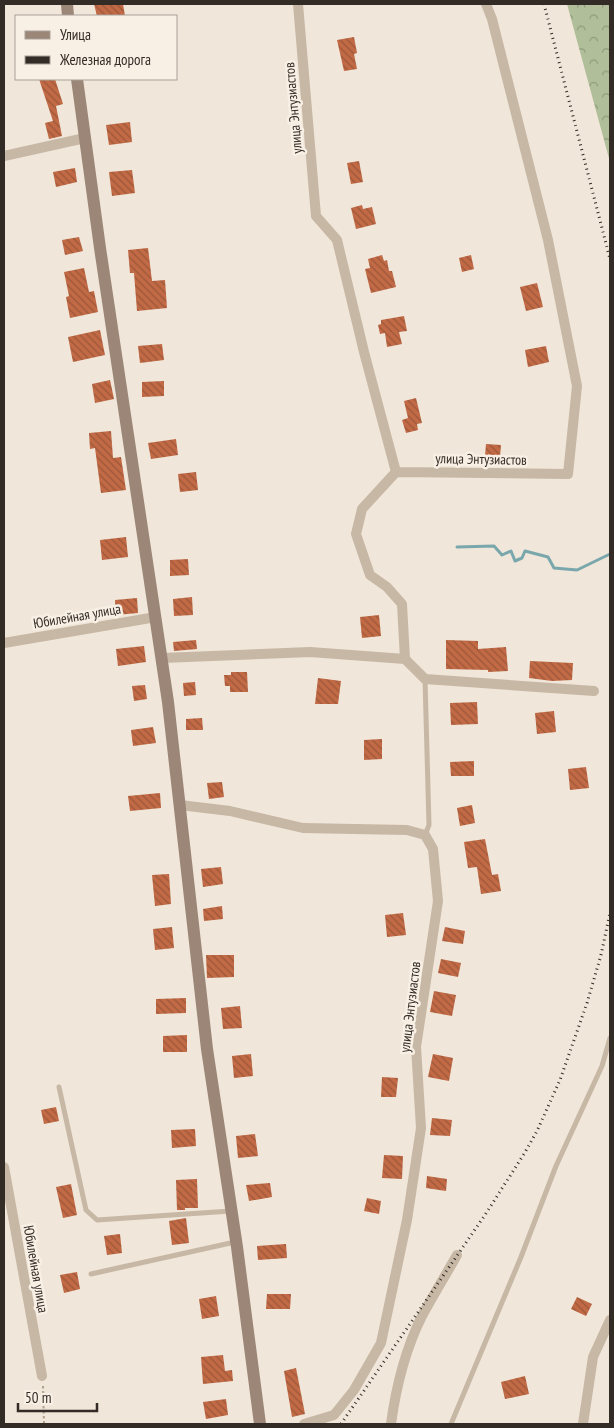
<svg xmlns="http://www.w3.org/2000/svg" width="614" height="1428" font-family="'PT Sans Narrow',sans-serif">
<defs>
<pattern id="forest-crowns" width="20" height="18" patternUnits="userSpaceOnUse" patternTransform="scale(1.25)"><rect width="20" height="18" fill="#b0be99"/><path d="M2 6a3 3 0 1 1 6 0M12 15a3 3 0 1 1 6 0" fill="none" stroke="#909b7d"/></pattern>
<pattern id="building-back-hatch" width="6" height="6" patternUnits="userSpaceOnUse" patternTransform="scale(1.25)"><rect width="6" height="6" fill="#c16a45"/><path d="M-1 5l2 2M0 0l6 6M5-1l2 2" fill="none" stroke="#9d5739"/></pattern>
</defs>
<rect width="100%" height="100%" fill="#f0e6d9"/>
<path fill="url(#forest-crowns)" d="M567,4H610V162Z"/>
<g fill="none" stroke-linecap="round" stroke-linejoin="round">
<path stroke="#79a7ac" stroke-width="3" d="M457,547L494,546L502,555L511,551L515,561L522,558L525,551L548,557L554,568L577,570L610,554"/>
</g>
<path fill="url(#building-back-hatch)" d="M94,4H123L125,16H97Z
M354,37L357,53L354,54L357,69L344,71L337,40Z
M39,79H55L63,104L56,106L62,136L49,139L45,123L53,121Z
M130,122L132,142L109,145L106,125Z
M359,161L363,182L351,184L347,163Z
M75,168L77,182L56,187L53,172Z
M132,170L135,193L112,196L109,172Z
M362,205L363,209L372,207L376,224L356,229L351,208Z
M79,237L83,251L65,255L62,240Z
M148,248L152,281L165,280L167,308L137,311L134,273H130L128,250Z
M382,255L384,261L387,260L389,271H392L396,287L371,293L365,269L370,268L368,259Z
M471,255L474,269L462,272L459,258Z
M84,268L89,292L94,291L98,312L70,318L66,297L69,296L64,272Z
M537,283L543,307L526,311L520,287Z
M404,316L407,331L399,332L402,344L387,347L385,333L380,334L378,325L381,324V320Z
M100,330L105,355L73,362L68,337Z
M162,344L164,360L140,363L138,346Z
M546,346L549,362L528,367L525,350Z
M110,380L114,399L95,403L92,384Z
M164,381V396L142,397V382Z
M416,398L422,423L417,424L418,430L406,433L402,420L408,418L404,401Z
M111,431L113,458L121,457L126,490L101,493L95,448L90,449L89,433Z
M176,439L178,455L151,459L148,443Z
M486,444L501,445L500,457L485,456Z
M196,472L198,490L180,492L178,474Z
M126,537L128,557L102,560L100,540Z
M188,559L189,575L170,576V560Z
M192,597L193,615L174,616L173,599Z
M137,598L138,613L116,615L115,600Z
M379,615L381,636L362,638L360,617Z
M196,640L197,649L174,651L173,642Z
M446,640L478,641V649L506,647L508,671L488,672V670L446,669Z
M144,646L146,662L118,666L116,649Z
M530,661L573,663L572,680L552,681L529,678Z
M231,672H247L248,692H230V686H225L224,675H231Z
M318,678L341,681L338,704H315Z
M195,682L196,695L184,696L183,683Z
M145,685L147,699L134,701L132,686Z
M477,702L478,724L451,725L450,703Z
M554,711L556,732L537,734L535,713Z
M202,718L203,730H186V719Z
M153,727L156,743L133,746L131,730Z
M382,739V759L364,760V740Z
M474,761V776H451L450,762Z
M586,767L589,788L570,790L568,769Z
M222,782L224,797L209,799L207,783Z
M160,793L161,808L130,811L128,796Z
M472,805L475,823L460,826L457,808Z
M485,839L492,875L498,874L501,891L481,894L477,867L468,868L464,842Z
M221,867L223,884L203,887L201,869Z
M169,874L171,904L155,906L152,875Z
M222,906L223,919L204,921L203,909Z
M403,913L406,935L387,937L385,915Z
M172,927L174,948L155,950L153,929Z
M445,927L465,931L463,944L442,941Z
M206,955H234V977L207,978Z
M441,959L461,963L458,977L438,973Z
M434,991L456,995L452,1016L430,1012Z
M186,998V1013L156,1014V999Z
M240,1006L242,1028L223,1029L221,1008Z
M187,1035V1052H163V1036Z
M251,1054L253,1076L234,1078L232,1056Z
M433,1054L453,1058L449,1081L428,1077Z
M382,1077L398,1078L396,1097H381Z
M56,1107L59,1121L44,1124L41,1110Z
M432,1118L452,1120L450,1136L430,1135Z
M195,1129L196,1146L172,1148L171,1130Z
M255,1134L258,1156L238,1158L236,1136Z
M384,1155L403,1156L402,1179L382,1178Z
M427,1176L447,1179L446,1191L426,1188Z
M197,1179L198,1208H185V1210H177L176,1180Z
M270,1183L272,1197L249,1201L246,1185Z
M71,1184L77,1215L63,1218L56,1187Z
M367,1198L381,1201L379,1214L364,1211Z
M186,1218L189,1243L172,1245L169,1221Z
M120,1234L122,1253L107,1255L104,1236Z
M286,1244L287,1258L258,1260L257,1246Z
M77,1272L80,1289L64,1293L60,1275Z
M267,1294H291L290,1309H266Z
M216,1296L219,1316L202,1319L199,1299Z
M577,1297L592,1304L586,1316L571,1309Z
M223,1355L225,1371L232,1370L233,1381L203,1384L201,1357Z
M296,1368L305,1414L292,1417L284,1371Z
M525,1376L529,1394L505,1399L501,1382Z
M226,1399L228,1415L206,1419L203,1402Z"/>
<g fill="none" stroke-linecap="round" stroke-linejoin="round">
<path stroke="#b3a190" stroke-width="2" stroke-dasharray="2.5 2.5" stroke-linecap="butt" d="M43,1386L44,1424"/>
<path stroke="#c7b7a5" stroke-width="5" d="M425,835L429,825L425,679
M59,1087L86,1210L97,1220L231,1211
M91,1274L235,1242
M451,1424L521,1257L556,1166L602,1066L610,1038"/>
<path stroke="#c7b7a5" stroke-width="10" d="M298,4L316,216L337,240L364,352L396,472L568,474L577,386L548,240L492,19L486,4
M4,156L85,138
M396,472L362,509L356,534L370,575L387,587L402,604L405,659
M4,643L156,617
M162,658L310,652L405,659L425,679L594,691
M180,805L230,811L303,828L407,830L425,835L433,849L438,901L416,1047L421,1128L407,1220L381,1343L354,1390L334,1415L304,1424
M4,1167L42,1376
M391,1424C396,1387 405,1350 422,1316C433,1296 445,1276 457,1255
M583,1424L593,1357L610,1320"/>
<path stroke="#9b8677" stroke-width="12" d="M67,4L68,16
M77,79L100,248L168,702L207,1049L237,1247L260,1424"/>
<path stroke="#332b26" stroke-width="3" stroke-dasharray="1 4" stroke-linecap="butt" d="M544,4L610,259
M341,1424L485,1215L524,1154L537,1131L560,1080L587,1003L601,955L610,913"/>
</g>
<g text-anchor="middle" stroke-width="5" stroke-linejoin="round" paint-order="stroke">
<g font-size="14" fill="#332b26" stroke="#f8f0e5">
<text transform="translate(293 108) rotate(-95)" y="5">улица Энтузиастов</text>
<text transform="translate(481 459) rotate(1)" y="5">улица Энтузиастов</text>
<text transform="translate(77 616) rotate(-10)" y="5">Юбилейная улица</text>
<text transform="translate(410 1007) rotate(-83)" y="5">улица Энтузиастов</text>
<text transform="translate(36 1269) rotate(80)" y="5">Юбилейная улица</text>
</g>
</g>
<rect width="614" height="1428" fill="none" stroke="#332b26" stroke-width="10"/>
<rect x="15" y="15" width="162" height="65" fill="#f8f0e5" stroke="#a9a199"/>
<rect x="25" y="31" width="25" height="8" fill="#9b8677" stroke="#a9a199"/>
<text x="60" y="40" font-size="15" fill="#332b26">Улица</text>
<rect x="25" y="56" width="25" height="8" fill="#332b26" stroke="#a9a199"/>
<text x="60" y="65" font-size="15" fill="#332b26">Железная дорога</text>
<path d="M18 1403v8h79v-8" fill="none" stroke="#332b26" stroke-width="2.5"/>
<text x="25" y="1403" font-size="15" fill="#332b26" stroke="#f8f0e5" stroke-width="4" paint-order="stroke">50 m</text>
</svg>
